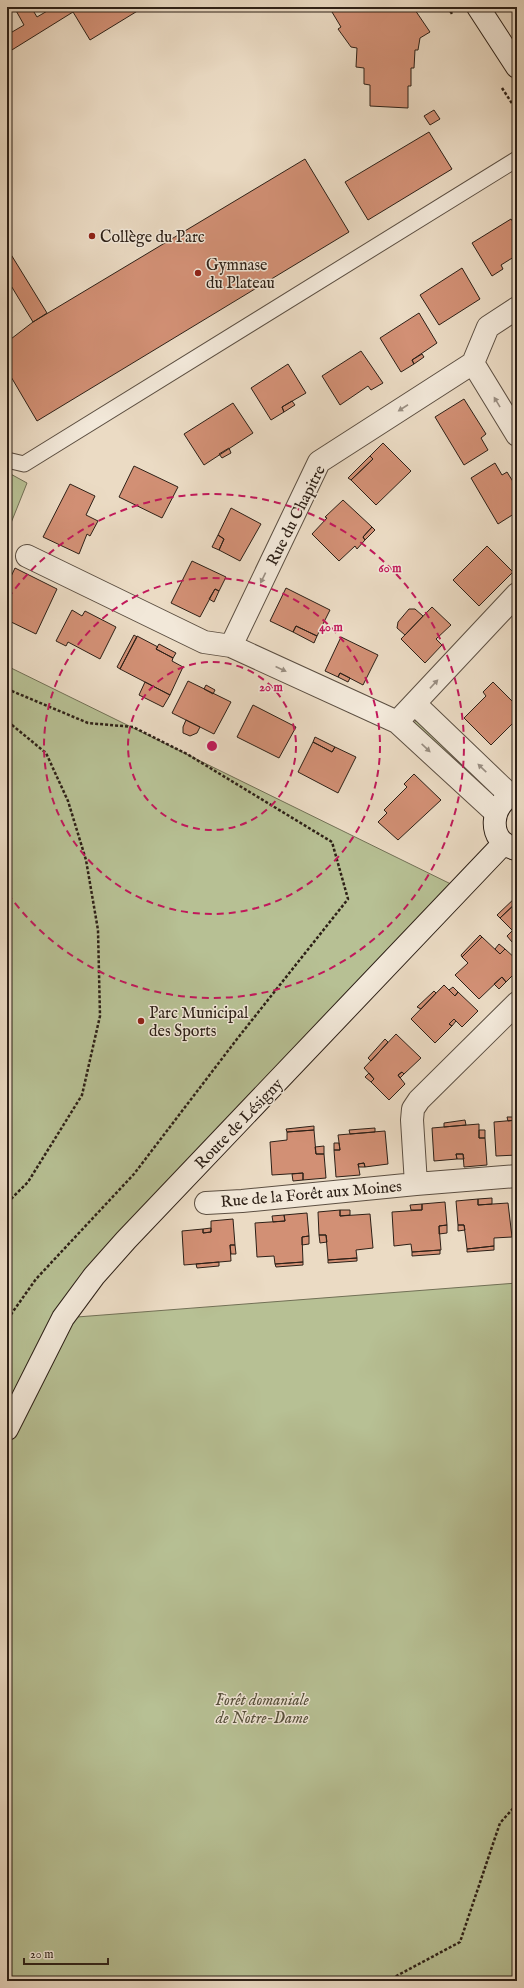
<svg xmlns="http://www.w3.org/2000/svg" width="524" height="1988" font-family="'IM FELL English',serif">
<rect width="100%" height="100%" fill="#ebdbc4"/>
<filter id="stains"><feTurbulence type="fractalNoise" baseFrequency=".005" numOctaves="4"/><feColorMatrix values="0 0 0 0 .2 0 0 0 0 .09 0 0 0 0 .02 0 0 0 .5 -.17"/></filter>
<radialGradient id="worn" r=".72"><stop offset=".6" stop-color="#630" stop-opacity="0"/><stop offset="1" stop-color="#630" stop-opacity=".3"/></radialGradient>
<path fill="#b7c094" stroke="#727056" d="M7,472L27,483L7,533Z
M7,666L461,889L64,1318L517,1283V1981H7Z
M417,719L481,781L479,784L414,723Z"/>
<path fill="#d29075" stroke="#2d2017" d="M14,7H31L37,17L54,7H70L73,12L7,53V35L24,25Z
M70,7H144L90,40Z
M329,7H413L430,32L420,38L418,50H415L414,68H411V86H408V108L370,106V85L364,84V68L356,67L357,48L351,47L338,29L341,27Z
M434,110L440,119L430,125L424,116Z
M429,132L452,169L368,220L345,182Z
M305,159L349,232L37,421L7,370V342L33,322Z
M511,219L517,228V255L501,265L503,269L492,276L472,243Z
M7,248L47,313L33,322L7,279Z
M462,268L480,299L439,325L420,295Z
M419,313L437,343L412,360L414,364L401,372L380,338Z
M361,351L383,383L371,390L368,386L340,405L322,376Z
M422,354L424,357L414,364L412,360Z
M288,364L306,393L282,407L284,412L271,420L251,388Z
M464,399L486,434L481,438L488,450L464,465L435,417Z
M292,401L295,405L284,412L282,407Z
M233,403L253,433L204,465L184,434Z
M383,443L411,471L376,505L351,480L373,459L370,456Z
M229,448L231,453L222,458L219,454Z
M370,456L373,459L351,480L348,478Z
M495,463L502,475L507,472L517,488V512L498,524L471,478Z
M134,466L178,487L162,518L119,497Z
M70,484L95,496L86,515L98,521L90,536L87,534L79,554L43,537Z
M343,500L372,527L363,537L365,540L357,549L355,546L339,561L312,534L327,518L325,517Z
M231,508L261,524L240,561L219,550L224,539L218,535Z
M372,527L375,530L365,540L363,537Z
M218,535L224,539L219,550L212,547Z
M487,546L513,572L479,606L453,580Z
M192,561L226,577L219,591L215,589L200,617L171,603Z
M15,568L57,589L36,634L7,620L10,611L7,610V585Z
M286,588L330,610L317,636L296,626L293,632L270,621Z
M215,589L219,591L214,602L209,599Z
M432,607L451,625L436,639L442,645L425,663L401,639Z
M409,609H415L423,616L405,635L397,628L398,622Z
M72,610L82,616L85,611L116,627L100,659L68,642L66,646L56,641Z
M296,626L317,636L314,643L293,632Z
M134,635L137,637L120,669L117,667Z
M137,636L158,647L156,649L173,658L172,661L183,667L170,695L120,669Z
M341,637L378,655L363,685L340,673L338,677L325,671Z
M159,644L176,653L173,658L156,649Z
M517,666V675L513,671Z
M340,673L350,678L348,682L338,677Z
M188,681L231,702L214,734L172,713Z
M145,682L170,695L163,707L139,695Z
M493,682L517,706V719L491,745L464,718L486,696L483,692Z
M206,685L215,690L213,694L204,689Z
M253,705L296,727L279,758L237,737Z
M186,720L200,727L197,733L190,736L183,733V727Z
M315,737L335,747L332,752L313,742Z
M313,742L332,752L335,747L356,757L338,793L298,772Z
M414,774L441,800L398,840L378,822L387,813L384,810L407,787L404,784Z
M517,896V902L500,918L497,915Z
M517,902V935L500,918Z
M512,931L517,935L512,942L507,936Z
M480,935L482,937L462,957L461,955Z
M482,937L500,954L505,949L517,960V971L506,982L502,977L479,999L455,975L468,963L462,957Z
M517,937V947L512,942Z
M499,944L505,949L500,954L495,949Z
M502,977L506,982L499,989L494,984Z
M444,985L455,996L458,992L478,1011L462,1027L454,1019L449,1024L452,1026L435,1043L411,1019Z
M453,987L458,992L455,996L449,990Z
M434,991L436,993L421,1009L417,1007Z
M454,1019L456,1021L452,1026L449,1024Z
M396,1034L421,1058L404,1074L402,1072L398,1075L405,1084L389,1100L371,1082L374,1079L364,1068Z
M385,1039L388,1042L371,1061L368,1058Z
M402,1072L404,1074L400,1078L398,1075Z
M369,1073L374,1079L371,1082L365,1077Z
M507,1117H517V1120L508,1121Z
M465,1120L466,1125L444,1127V1123Z
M517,1120V1155L496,1156L494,1122Z
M479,1124V1138H485L487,1165L464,1167L463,1154H456L457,1159L434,1161L432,1128Z
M314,1126V1130L287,1132L286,1129Z
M375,1128V1132L350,1134L349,1130Z
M314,1130L316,1154H324L326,1178L303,1180V1173L272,1175L270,1142L287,1140V1132Z
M479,1130H485V1138H479Z
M385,1131L388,1164L365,1167L364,1163L358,1164L360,1175L336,1177L334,1150H340L338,1135Z
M334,1143H339L340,1150H334Z
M324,1146V1154H316L315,1147Z
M456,1154H463L464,1159H457Z
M364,1163L365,1167H359L358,1164Z
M303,1173V1180L293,1181L292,1174Z
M492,1198V1204L478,1205V1199Z
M478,1199V1205L508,1203L512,1237L494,1238V1246L467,1249L464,1225H458L456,1201Z
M445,1202L447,1225L439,1226L441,1250L412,1252L411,1244L394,1246L392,1212L422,1210V1204Z
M422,1204V1210H411L410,1205Z
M340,1210H350V1215L340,1216Z
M340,1210V1216L370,1214L373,1248L356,1250L357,1258L328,1260L326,1235H319L318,1212Z
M307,1213L309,1236L302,1237L303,1262L275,1264L274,1256L257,1257L255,1223L285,1221L284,1215Z
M284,1215L285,1221L273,1222L272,1216Z
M233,1219L235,1245H230L231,1261L184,1265L182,1231L203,1229V1233L211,1232V1221Z
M447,1225V1233L439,1234V1226Z
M458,1225H464L465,1230L458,1231Z
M211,1228V1232L203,1233V1229Z
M319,1235H326L327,1242L320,1243Z
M309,1236V1244L302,1245V1237Z
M230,1245H235L236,1254H231Z
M494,1246V1250L467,1252V1249Z
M440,1250V1254L412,1256V1252Z
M357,1258V1261L328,1263V1260Z
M219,1262V1266L197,1268L196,1264Z
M303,1262V1265L276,1267L275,1264Z"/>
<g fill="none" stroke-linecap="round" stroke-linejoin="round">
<defs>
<path id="lane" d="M7,460L24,464L517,159"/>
<path id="street" d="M473,363L488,327L517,308
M27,556L204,642L231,646
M415,704L510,795
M397,722L517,594
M496,813L397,722L231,646L319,462L473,363L517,435
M517,1003L419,1100L413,1109L412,1120L416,1184L517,1176
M206,1203L242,1201L416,1184"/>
<path id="secondary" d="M478,7L517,67
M516,849C486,842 489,802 517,793
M7,1429L63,1318L94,1276L126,1240L504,843"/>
</defs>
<use href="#lane" stroke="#5c4f42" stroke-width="17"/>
<use href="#street" stroke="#5c4f42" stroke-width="24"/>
<use href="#secondary" stroke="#2d2017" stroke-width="24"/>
<path stroke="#2d2017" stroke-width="2.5" stroke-dasharray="3 2" stroke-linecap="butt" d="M448,7L452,14
M502,88L517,111
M7,689L88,723L133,727L187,754L332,842L348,899L237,1039L134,1174L36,1279L7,1320
M7,724L12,725L46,753L68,801L86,860L98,930L100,1016L82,1095L28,1182L7,1203
M387,1981L460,1942L500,1823L517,1804"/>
<use href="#lane" stroke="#f2e8d9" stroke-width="15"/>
<use href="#street" stroke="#f2e8d9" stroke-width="22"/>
<use href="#secondary" stroke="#f2e8d9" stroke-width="22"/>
</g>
<defs><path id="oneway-solid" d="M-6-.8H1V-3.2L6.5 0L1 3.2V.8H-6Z"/></defs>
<g fill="#998e82">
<use href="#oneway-solid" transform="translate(497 402) rotate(-121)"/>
<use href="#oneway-solid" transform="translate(403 408) rotate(147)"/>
<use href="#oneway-solid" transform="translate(263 578) rotate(116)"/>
<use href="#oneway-solid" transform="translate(281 669) rotate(25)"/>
<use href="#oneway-solid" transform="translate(434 684) rotate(-47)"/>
<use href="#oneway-solid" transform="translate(426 748) rotate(43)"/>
<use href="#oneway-solid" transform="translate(482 768) rotate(-136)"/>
</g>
<g fill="none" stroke="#c2185b" stroke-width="2" stroke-dasharray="7 5">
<circle cx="212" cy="746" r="84"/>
<circle cx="212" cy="746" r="168"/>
<path d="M8 598A252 252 0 1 1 8 894"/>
</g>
<g fill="#8f2418" stroke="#f2e8d9" stroke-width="1.5">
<circle cx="92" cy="236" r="4"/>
<circle cx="198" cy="273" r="4"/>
<circle cx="141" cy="1021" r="4"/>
</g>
<g text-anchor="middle" stroke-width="3" stroke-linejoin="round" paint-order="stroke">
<g font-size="16" fill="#2d2017" stroke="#f2e8d9" text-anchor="start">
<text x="100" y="242">Collège du Parc</text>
<text x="206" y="270">Gymnase<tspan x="206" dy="18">du Plateau</tspan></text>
<text x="149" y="1018">Parc Municipal<tspan x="149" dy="18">des Sports</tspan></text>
</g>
<g font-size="16" fill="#2d2017" stroke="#f2e8d9">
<text transform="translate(295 515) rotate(-63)" y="6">Rue du Chapitre</text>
<text transform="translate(238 1123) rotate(-46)" y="6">Route de Lésigny</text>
<text transform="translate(311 1193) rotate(-5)" y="6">Rue de la Forêt aux Moines</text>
</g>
<g font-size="16" font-style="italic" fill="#56503c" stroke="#f2e8d9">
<text x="262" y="1705">Forêt domaniale<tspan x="262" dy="18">de Notre-Dame</tspan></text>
</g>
</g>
<circle cx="212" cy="746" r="6" fill="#c2185b" stroke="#f2e8d9" stroke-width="2"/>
<g font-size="12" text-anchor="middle" font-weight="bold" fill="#c2185b" stroke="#f2e8d9" stroke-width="3" stroke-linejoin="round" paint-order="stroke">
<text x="390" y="572">60 m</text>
<text x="331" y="631">40 m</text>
<text x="271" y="691">20 m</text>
</g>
<rect width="524" height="1988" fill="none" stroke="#ebdbc4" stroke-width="24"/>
<rect x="8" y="8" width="508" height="1972" fill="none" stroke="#2d2017" stroke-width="2"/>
<rect x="12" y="12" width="500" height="1964" fill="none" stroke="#2d2017"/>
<path d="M24 1958v6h84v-6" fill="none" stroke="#2d2017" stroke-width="2"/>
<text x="30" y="1958" font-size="12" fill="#2d2017" stroke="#f2e8d9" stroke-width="3" paint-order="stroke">20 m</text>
<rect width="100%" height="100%" filter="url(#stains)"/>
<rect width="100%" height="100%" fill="url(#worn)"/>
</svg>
